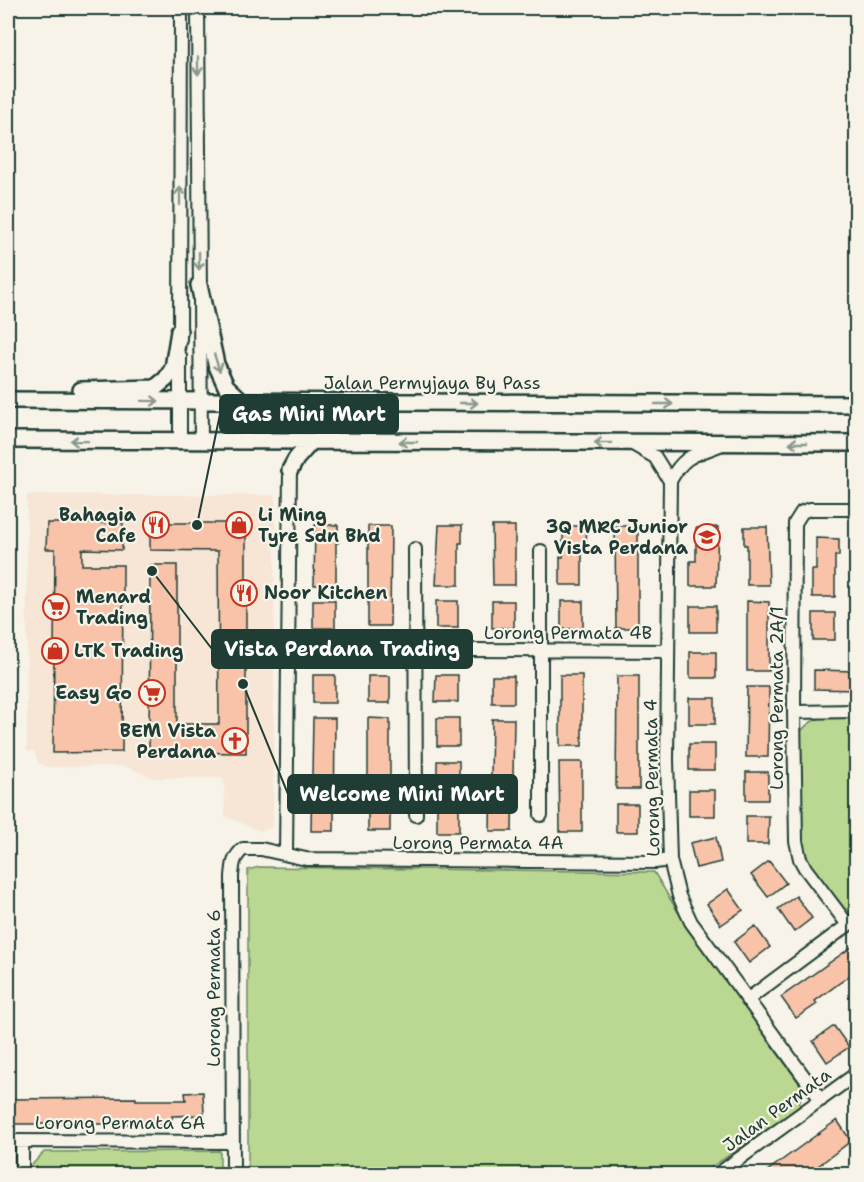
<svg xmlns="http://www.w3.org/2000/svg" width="864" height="1182" font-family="'Shantell Sans',sans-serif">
<rect width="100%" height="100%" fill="#f7f3e8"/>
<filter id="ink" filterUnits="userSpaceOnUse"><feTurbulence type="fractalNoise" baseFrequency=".0167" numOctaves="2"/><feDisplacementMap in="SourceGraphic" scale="12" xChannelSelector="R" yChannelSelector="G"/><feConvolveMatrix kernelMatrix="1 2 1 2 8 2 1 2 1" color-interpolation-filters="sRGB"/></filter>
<g filter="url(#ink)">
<path fill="#f7e5d5" d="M27,495H275L273,827L260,831L225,816L224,778H153L125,766L48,767L38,763L34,751H27Z"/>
<path fill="#bad891" stroke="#6c8a62" stroke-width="1.5" d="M856,718V910L850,911L839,907L806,860L799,831L797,737C813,711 830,718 856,718Z
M259,867L654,872L690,932L802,1087L799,1108L701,1174H248V870Z
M220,1151V1174H28V1169L44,1152Z"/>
<path fill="#f8c3a9" stroke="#1f3d34" stroke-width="1.5" d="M47,523H123L122,550L82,549V565H123L122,752L53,753L55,549H46Z
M150,523H246V753L149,752L150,565H177V724H219L218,551L150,550Z
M315,525H338V543H336V585H314Z
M439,525H462V543H459V585H436Z
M368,526H391L390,626H368Z
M492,526H515V585H493Z
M563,526H587L586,543H582V585H560V557H563Z
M615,526H638V628H616Z
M718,527L716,586H690V561H696V528Z
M744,527H767L769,585H747V545H744Z
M816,538L839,539V556H835V597H812V570H816Z
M313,600H335V628H313Z
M436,601H458V628H436Z
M492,601H514V628H492Z
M561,601H583V629H561Z
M747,601L769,602V671H747Z
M690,606H716V632H690Z
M813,613H835V640H813Z
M690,652H716V678H690Z
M814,670L856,671V690L814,689Z
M313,675H335V703H313Z
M436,675H458V702H435Z
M560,675H582V746H560Z
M368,676H390V703H368Z
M492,676H514V703H492Z
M617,676H639V789H616Z
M747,687H769L768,757H746Z
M689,698H715V724H689Z
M313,718H335L334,831H311Z
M368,718L390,719V831H368Z
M437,718H459V746H437Z
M492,719H514L512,831H490Z
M689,744H715V770H689Z
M437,761H459V832H437Z
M559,762H582V832H560Z
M746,772H768V800H746Z
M689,790H715V816H689Z
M616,804H638V832H616Z
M746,816H769L768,844H746Z
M716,837L721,862L696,868L690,843Z
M769,861L786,883L768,897L751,875Z
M728,889L743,910L721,925L707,904Z
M796,896L812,918L794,932L778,909Z
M755,926L770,947L749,963L734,942Z
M856,944V971L815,1001L817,1004L796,1018L781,997Z
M834,1026L849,1047L827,1062L813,1041Z
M203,1092L204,1115L172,1116V1126L146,1125V1124H8V1099L136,1098V1100H186L185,1093Z
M837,1120L851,1141L818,1166L806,1174H763Z"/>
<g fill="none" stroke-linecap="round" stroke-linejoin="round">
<defs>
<path id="minor" d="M198,8L201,442
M180,339L181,8
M180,356V442
M631,443L655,457L670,481
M720,445C694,455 684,455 670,481L667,760L670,860L679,896L691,922L821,1100
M415,549L416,815
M541,551V815
M288,649L668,651
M794,712L856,711
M286,854L290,470
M848,925L805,868L800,859L796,841L794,712L795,523L802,512L810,509H856
M747,1000L856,919
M8,1141L232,1142
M22,1174V1141
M233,1174L232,877C233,864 233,858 243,849H261L306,859L655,862L670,860
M718,1174L856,1074"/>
<path id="major" d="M199,285L216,364L226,386L243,402
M81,390L155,388L166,379L173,368L179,331
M8,400L856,404
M8,440L856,443
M290,470L296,459L311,442"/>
</defs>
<use href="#minor" stroke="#1f3d34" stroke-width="16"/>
<use href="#major" stroke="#1f3d34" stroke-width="20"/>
<use href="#minor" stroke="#f7f3e8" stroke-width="12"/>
<use href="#major" stroke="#f7f3e8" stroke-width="15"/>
</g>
<defs><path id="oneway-shaft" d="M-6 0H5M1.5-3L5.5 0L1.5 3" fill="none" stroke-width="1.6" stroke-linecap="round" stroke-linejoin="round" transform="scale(1.5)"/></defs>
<g stroke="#8b988e">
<use href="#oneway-shaft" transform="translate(198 66) rotate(90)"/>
<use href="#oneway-shaft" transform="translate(180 196) rotate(-90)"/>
<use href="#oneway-shaft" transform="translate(199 261) rotate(90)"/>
<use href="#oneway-shaft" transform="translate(217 363) rotate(72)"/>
<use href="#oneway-shaft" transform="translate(150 401) rotate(1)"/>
<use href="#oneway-shaft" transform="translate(469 403)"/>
<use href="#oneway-shaft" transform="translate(664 404)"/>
<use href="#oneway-shaft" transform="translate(79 441) rotate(-179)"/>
<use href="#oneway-shaft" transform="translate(408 442) rotate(-180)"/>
<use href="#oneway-shaft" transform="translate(603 443) rotate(-180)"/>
<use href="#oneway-shaft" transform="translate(798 443) rotate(-180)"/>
</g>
</g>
<defs>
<symbol id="restaurant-ring" viewBox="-11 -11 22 22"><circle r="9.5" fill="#f7f3e8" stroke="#c8321e" stroke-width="1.5"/><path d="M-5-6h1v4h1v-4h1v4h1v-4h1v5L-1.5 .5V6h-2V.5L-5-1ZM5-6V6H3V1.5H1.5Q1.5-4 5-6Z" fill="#c8321e"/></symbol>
<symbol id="shop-ring" viewBox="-11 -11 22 22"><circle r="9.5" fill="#f7f3e8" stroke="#c8321e" stroke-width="1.5"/><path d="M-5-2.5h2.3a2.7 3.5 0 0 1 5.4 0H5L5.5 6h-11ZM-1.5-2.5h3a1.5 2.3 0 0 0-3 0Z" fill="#c8321e"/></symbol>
<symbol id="school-ring" viewBox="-11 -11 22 22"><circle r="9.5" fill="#f7f3e8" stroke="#c8321e" stroke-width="1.5"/><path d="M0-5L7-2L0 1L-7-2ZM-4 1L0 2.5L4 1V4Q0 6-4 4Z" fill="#c8321e"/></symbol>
<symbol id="supermarket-ring" viewBox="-11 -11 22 22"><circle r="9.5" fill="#f7f3e8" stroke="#c8321e" stroke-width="1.5"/><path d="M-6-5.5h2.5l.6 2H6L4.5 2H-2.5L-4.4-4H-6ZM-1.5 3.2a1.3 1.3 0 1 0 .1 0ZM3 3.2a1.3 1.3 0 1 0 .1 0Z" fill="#c8321e"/></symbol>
<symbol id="church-ring" viewBox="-11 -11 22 22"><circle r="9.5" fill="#f7f3e8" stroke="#c8321e" stroke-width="1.5"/><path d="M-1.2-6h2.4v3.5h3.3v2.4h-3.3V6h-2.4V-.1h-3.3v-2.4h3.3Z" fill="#c8321e"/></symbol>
</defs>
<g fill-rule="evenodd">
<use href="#restaurant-ring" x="141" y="510" width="30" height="30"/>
<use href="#shop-ring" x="224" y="510" width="30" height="30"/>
<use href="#school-ring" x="692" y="522" width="30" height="30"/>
<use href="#restaurant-ring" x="229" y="578" width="30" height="30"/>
<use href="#supermarket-ring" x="41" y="592" width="30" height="30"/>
<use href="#shop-ring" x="40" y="636" width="30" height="30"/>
<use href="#supermarket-ring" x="137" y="678" width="30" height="30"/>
<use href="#church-ring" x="220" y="726" width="30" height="30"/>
</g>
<g text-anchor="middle" stroke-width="4.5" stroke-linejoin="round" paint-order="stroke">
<g font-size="18" fill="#1f3d34" stroke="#f7f3e8">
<text x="432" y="389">Jalan Permyjaya By Pass</text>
<text x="568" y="639">Lorong Permata 4B</text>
<text transform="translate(777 698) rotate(-90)" y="6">Lorong Permata 2A/1</text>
<text transform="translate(652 778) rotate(-91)" y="6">Lorong Permata 4</text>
<text x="478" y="849">Lorong Permata 4A</text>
<text transform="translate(214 988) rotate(-90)" y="6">Lorong Permata 6</text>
<text transform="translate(777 1110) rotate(-36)" y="6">Jalan Permata</text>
<text x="120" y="1129">Lorong Permata 6A</text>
</g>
<g font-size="18" font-weight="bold" fill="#1f3d34" stroke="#f7f3e8" text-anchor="end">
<text x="136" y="521">Bahagia<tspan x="136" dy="21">Cafe</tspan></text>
<text x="258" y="521" text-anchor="start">Li Ming<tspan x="258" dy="21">Tyre Sdn Bhd</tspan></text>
<text x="688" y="533">3Q MRC Junior<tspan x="688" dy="21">Vista Perdana</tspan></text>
<text x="264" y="599" text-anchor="start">Noor Kitchen</text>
<text x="76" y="603" text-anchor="start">Menard<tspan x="76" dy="21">Trading</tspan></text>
<text x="74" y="657" text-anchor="start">LTK Trading</text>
<text x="132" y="699">Easy Go</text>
<text x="216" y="737">BEM Vista<tspan x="216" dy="21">Perdana</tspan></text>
</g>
</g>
<path fill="none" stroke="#1f3d34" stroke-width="2" d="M197 525L220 414M152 571L212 649M243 684L288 794"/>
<g fill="#1f3d34" stroke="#f7f3e8" stroke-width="2">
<circle cx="197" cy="525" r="6"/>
<circle cx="152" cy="571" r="6"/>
<circle cx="243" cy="684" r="6"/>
</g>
<g fill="#1f3d34" stroke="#1f3d34" stroke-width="2">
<rect x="220" y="395" width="178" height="38" rx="6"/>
<rect x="212" y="630" width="260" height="38" rx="6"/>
<rect x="288" y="775" width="229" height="38" rx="6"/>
</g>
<g font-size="20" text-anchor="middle" font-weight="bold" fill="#fff">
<text x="309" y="421">Gas Mini Mart</text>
<text x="342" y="656">Vista Perdana Trading</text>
<text x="402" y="801">Welcome Mini Mart</text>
</g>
<rect width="864" height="1182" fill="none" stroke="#f7f3e8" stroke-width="30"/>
<rect x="15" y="15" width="834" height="1152" fill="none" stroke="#1f3d34" stroke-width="2" filter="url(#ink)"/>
</svg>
